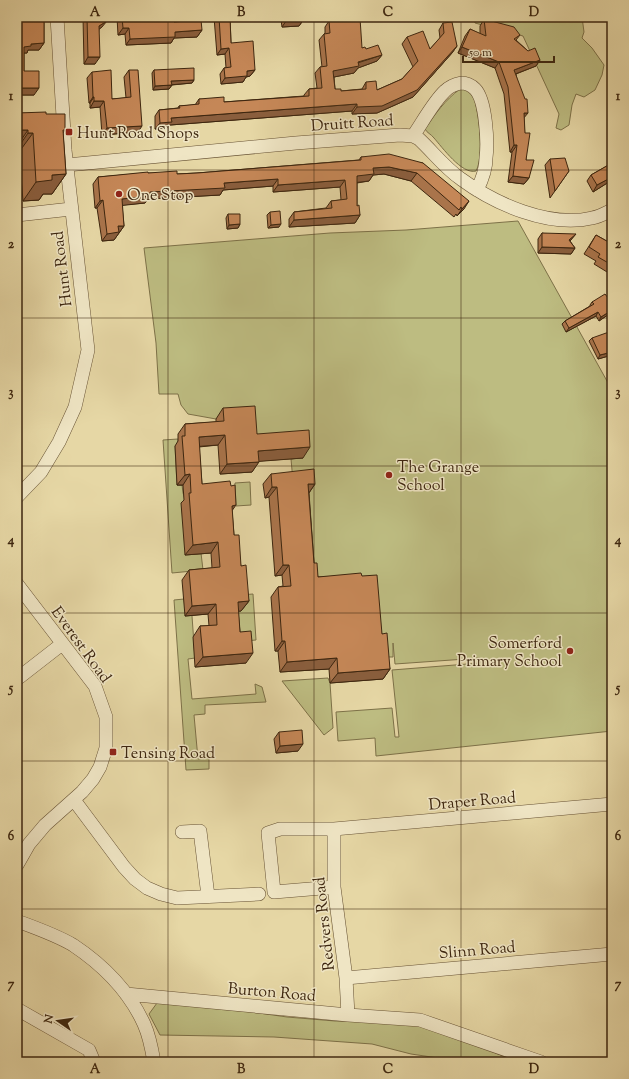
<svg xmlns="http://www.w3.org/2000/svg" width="629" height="1079" font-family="'Sorts Mill Goudy',serif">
<rect width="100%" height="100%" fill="#e6d7a5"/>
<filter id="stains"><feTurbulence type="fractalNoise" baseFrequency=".005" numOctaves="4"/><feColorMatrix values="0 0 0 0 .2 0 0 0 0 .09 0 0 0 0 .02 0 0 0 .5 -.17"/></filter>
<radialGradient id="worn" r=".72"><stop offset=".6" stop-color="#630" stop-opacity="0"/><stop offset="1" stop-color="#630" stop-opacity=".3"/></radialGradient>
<path fill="#bdbc81" stroke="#7d7148" d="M474,17H582L584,32L582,38L592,48L604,65L602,75L595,90L584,97L576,94L572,105L569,125L561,130L556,128L559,114L523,36L475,23Z
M460,89L469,90C471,94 474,97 475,101C479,118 484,156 476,171C462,175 442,147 434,138C431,134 427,133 425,129C435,114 445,100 460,89Z
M518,221L612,390V731L376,756L375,738L338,741L336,712L392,708L395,737H399L392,670L480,663V658L395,664L393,643V657H381L324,580L309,573L293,481L291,459L303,457L250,444L248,416L216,419L188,414L181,405L178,394H159L156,343L144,248L330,233L406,230Z
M178,439V446H175L177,485H182L183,493L201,553L203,570L172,573L163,440Z
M250,482L251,505L236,506L235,483Z
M253,594L256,640L233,642L231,612L240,595Z
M184,599L192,616L195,658L188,659L192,699L256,694L255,684L262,687L266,702L205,705V714L194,715L198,759L209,758V769L186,770L174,600Z
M328,678L330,683L333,728L324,735L282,681Z
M157,1003L252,1012L287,1017L335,1021L375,1022L419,1026L491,1051L517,1062H445V1059L411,1054L372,1044L274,1037L160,1035L149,1014Z"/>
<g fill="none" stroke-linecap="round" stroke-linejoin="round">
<defs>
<path id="minor" d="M413,136C422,123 434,101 445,91C449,87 456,84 461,83C467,83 471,85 475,89C486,100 488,142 486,158C486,169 482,180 477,190
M67,165L296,143L400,135L413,136L419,139C433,152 445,168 461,179C495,204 549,228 592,218C599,217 606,213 612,210
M17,215L71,209
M17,497L41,472L59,442L75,407L88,350L65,150L57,17
M17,584L95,686L106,717V748L100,767L93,779L82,792L45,825L29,844L17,865
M17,679L62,644
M74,800L124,867L135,879L147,888L161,894L177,898L259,894
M334,829V887L346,978L348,1015
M182,832L200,831L208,896
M334,887L274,892L268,833L280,829H334L612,804
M17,921C36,928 56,935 73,945C103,965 129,991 144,1024C149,1035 152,1050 154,1062
M346,978L612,954
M126,994L348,1015L420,1020L541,1062
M17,1009L89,1050L94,1062"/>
</defs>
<use href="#minor" stroke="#675234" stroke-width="14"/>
<use href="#minor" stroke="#efe5c4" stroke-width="13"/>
</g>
<path fill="#a9744b" stroke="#3d260f" d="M17,17H44V43L39,50H28L27,53H24V71L34,95H17Z
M83,17H100L102,27L99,29L95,64H84Z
M117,17H174V22L202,30L197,37L174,38L171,43L126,45L125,34L118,35Z
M214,17H230L231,43L255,70L250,76L246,77L243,82L221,84L220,74L224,68H226L225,54L217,55Z
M263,17H303L304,19L299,26L282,27L281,20L263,21Z
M484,19L520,35L516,40L528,51L540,60L536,66L516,74L524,119L526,160L529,178L524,184L508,182L512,152H510L504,94L495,68L458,53L465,36L470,29L480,34V26Z
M329,21L362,48L382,55L377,61L358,68L354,73L334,77L335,89L341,91L362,89L366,82L377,90L402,79L413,67L402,44L407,37L430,49L440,38L439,30L443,23L457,46L452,53L413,97L377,113L352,114V111L170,125L167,128L155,129V116L159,110L178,108L179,106L195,105L199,99L224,102L304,96V95L309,89L317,88L315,73L320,67H322L319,40L324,34L325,33V27Z
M129,70L138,132L102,135L100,107L90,108V103H89L87,78L92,72L112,99L126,98L124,77Z
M154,70L194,80L192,83L172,85L169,89L153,90L152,73Z
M17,113L46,114L65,130L63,133L66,174L52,194H43L39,200L23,201L19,152H17Z
M361,157L423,163L464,209L457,216L456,214L454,217L411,181L384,174L373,175L369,181L357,183V206L360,215L355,223L289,227V219L294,212L326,208L331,201L341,200L340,187L273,192V186L223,190L220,195L148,199L145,203L122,205L124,226L114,240L102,241L97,208H95L93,184L98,177L148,173L177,174L197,173L359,160Z
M550,159L569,171L550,198L545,165Z
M612,163V180L593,192L587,181L591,175Z
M270,212L279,227L268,228L267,215Z
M228,214L240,224L238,228L227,229L226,218Z
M542,233L571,240L570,241L575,248L571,254L538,253V239Z
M596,235L612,244V275L594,264L596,261L584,254Z
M592,302L612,303V312L599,321L596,316L566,332L562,324L565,321L590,306V305Z
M592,338L612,355L598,359L589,341Z
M223,408L257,434L303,458L259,461L252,472L220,474L218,445L199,447L202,484L232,511L234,535L241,566L249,601L241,611H238L240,632L246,663L195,667L193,637L200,626H209L208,614L185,616L182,580L189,570L212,568L211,553L185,555L181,503L184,500L183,485H177L175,446L178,441V434L185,424L216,422V419Z
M271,474L315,484L309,493L314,563L318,577L362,576L382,634L390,669L383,679L330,683L329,669L280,672L278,651H275L271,597L278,587L283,586L282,575L275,576L269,497L265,498L263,484Z
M279,732L298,751L276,753L274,739Z"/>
<path fill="#8a5e3d" stroke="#3d260f" d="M266,17H283L281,20L263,21Z
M304,19L299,26L282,27L286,21Z
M107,21L102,27L95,32L99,26Z
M123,28H129L125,34L118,35Z
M202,30L197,37L174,38L171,43L126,45L130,39L175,32Z
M44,43L39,50H28L27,53H19L24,47L31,44Z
M457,46L452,53L413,97L377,113L352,114L357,107Z
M462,47L499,62L495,68L458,53Z
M229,48L225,54L217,55L221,49Z
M382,55L377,61L358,68L354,73L329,78L333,71Z
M88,57H100L95,64H84Z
M540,60L536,66L510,76L514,70Z
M255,70L250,76L246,77L243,82L221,84L225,78L247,71Z
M194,80L192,83L169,85L171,81Z
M172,85L169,89L153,90L155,86Z
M17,88H39L34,95H17Z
M93,97H94L90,103H89Z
M94,101H104L100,107L90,108Z
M357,104L352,111L170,125L167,128L155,129L160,123L171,118Z
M524,113H528L523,119Z
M142,126L138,132L102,135L107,128Z
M17,130H28L17,146Z
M28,133H33L19,152H17V149Z
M514,145H517L512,152H510Z
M389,167L417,173L411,181L384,174L373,175L369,181L352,183L357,176L373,168Z
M66,174L52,194H43L39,200L23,201L36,182L52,175Z
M513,176L529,178L524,184L508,182Z
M612,177V180L593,192L597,185Z
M278,179L273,186L223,190L220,195L148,199L145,203L117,206L122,199L150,192L224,183Z
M345,180L340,187L273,192L278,185Z
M103,200L97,208H95L100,201Z
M469,201L464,209L457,216L462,209Z
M360,215L355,223L289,227L294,220Z
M240,224L238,228L227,229L229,225Z
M281,224L279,227L268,228L271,225Z
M118,226H124L114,240L102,241L107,234Z
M576,234L571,240L565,246L569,240Z
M542,247L575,248L571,254L538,253Z
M612,310V312L599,321L601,317Z
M598,312L596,316L566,332L569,328Z
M612,352V355L598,359L600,355Z
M225,435L218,445L191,447L199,437Z
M310,447L303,458L251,462L258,451Z
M259,462L252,472L220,474L227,464Z
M190,474L183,485H177L185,475Z
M308,484H315L308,494Z
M272,487H277L269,497L265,498Z
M236,505L229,515L232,506Z
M218,542L211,553L185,555L193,545Z
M283,565H289L282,575L275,576Z
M249,601L241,611L231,612L238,602Z
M216,604L208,614L185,616L192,606Z
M282,641H285L278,651H275Z
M253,653L246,663L195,667L203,657Z
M337,658L329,669L280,672L287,662Z
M390,669L383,679L330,683L338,673Z
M303,744L298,751L276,753L280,746Z"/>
<path fill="#c58757" stroke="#3d260f" d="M20,17H44V43L31,44V46L24,47V71H39V88H17V43H21Z
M87,17H100L107,21L99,26L100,57H88Z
M122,17H174V22L201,20L202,30L175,32V37L130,39L129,28H123Z
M219,17H230L231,43L253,41L255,70L247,71V76L225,78L224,68L231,67L229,48L221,49Z
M286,17H303L304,19L286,21Z
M360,18L362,48L365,47L366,49L378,45L382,55L358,62L359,66L333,71L335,89H341V91L366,89V82L376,81L377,90L402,79L418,61L407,37L423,31L430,49L444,33L443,23L452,22L457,46L417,90L382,106L357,107V104L171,118L172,122L160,123L159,110L180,108L179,106L199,104V99L224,97V102L309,96V89L322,88L320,67L327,66L324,34L330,33L329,21Z
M484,19L514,27L520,35L514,39L528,51L535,48L540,60L514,70L525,99H527L528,113H524L525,133H530L526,160H534L529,178L513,176L517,145H514L508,87L499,62L462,47L470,29L486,36Z
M194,68V80L171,81L172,85L155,86L154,70Z
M111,70L112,99L131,97L129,70H138L142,126L107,128L104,101H94V97H93L92,72Z
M46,112V114H65V130H63L66,174L52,175V180L36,182L33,133H28V130H17V113Z
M389,154L423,163L469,201L462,209L461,207L459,210L417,173L389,167L373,168L374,174L357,176V206L359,205L360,215L294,220V212L332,208L331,201L347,199L345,180L278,185V179L224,183L225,188L150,192V196L122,199L124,226H118L119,232L107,234L103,200L100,201L98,177L148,172V173L177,171V174L197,173L361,160V157Z
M565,158L569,171L555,191L550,159Z
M612,163V177L597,185L591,175Z
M280,211L281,224L271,225L270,212Z
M228,214H240V224L229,225Z
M542,233L576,234L569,240L575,248L542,247Z
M596,235L612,244V265L598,257L600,254L589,247Z
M605,294L612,303V310L601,317L598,312L569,328L565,321L594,304L592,302Z
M609,332L611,338L612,337V352L600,355L592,338Z
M255,406L257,434L309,430L310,447L258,451L259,462L227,464L225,435L199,437L202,484L230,481L231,486L235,485L236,505L232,506L234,535H239L241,566L246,565L249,601L238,602L240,632L251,631L253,653L203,657L200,626L217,625L216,604L192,606L189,570L220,567L218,542L193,545L189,493H191L190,474L185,475L182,436H185V424L224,421L223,408Z
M314,469L315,484H308L314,563H317L318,577L361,573L362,576L377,575L382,634L387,633L390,669L338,673L337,658L287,662L285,641H282L278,587L291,586L289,565H283L277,487H272L271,474Z
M302,730L303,744L280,746L279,732Z"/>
<path fill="none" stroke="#3d260f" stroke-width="1" stroke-opacity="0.55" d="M168,17V1062M314,17V1062M461,17V1062M17,170H612M17,318H612M17,466H612M17,613H612M17,761H612M17,909H612"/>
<g fill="#8f2418" stroke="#efe5c4" stroke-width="1.5">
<rect x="65" y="128" width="8" height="8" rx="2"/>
<circle cx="119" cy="194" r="4"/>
<circle cx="389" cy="475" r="4"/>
<circle cx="570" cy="651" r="4"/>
<rect x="109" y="748" width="8" height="8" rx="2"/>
</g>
<g text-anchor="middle" stroke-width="3" stroke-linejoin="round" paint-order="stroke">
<g font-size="16" fill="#3d260f" stroke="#efe5c4">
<text transform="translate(352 122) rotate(-4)" y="6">Druitt Road</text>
<text transform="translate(61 269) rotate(-97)" y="6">Hunt Road</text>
<text transform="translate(82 644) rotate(54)" y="6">Everest Road</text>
<text transform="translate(472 800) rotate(-5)" y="6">Draper Road</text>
<text transform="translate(323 924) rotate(-96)" y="6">Redvers Road</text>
<text transform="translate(477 949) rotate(-5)" y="6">Slinn Road</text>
<text transform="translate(272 991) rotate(5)" y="6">Burton Road</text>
</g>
<g font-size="16" fill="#3d260f" stroke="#efe5c4" text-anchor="start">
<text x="77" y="138">Hunt Road Shops</text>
<text x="127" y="200">One Stop</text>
<text x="397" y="472">The Grange<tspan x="397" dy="18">School</tspan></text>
<text x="562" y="648" text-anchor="end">Somerford<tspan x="562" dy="18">Primary School</tspan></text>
<text x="121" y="758">Tensing Road</text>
</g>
</g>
<rect width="629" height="1079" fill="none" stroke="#e6d7a5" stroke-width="44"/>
<g transform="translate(58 1021) rotate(283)" stroke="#efe5c4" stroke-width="3" paint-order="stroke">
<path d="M0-3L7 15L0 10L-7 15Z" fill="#3d260f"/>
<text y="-6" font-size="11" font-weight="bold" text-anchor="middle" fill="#3d260f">N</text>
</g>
<path d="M463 56v6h91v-6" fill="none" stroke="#3d260f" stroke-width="2"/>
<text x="469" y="56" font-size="12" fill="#3d260f" stroke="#efe5c4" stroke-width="3" paint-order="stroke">50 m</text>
<rect x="22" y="22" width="585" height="1035" fill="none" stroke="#3d260f" stroke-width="1.5"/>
<g font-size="13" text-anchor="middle" font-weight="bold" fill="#3d260f">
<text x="95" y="16">A</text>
<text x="241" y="16">B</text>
<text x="388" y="16">C</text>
<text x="534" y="16">D</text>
<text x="11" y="100">1</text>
<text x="618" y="100">1</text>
<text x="11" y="248">2</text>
<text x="618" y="248">2</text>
<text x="11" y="396">3</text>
<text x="618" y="396">3</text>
<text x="11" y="544">4</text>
<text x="618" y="544">4</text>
<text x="11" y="692">5</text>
<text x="618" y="692">5</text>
<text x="11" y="840">6</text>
<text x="618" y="840">6</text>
<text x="11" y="988">7</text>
<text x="618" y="988">7</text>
<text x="95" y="1073">A</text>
<text x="241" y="1073">B</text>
<text x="388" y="1073">C</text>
<text x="534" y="1073">D</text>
</g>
<rect width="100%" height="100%" filter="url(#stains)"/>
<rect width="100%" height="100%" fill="url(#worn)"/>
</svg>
